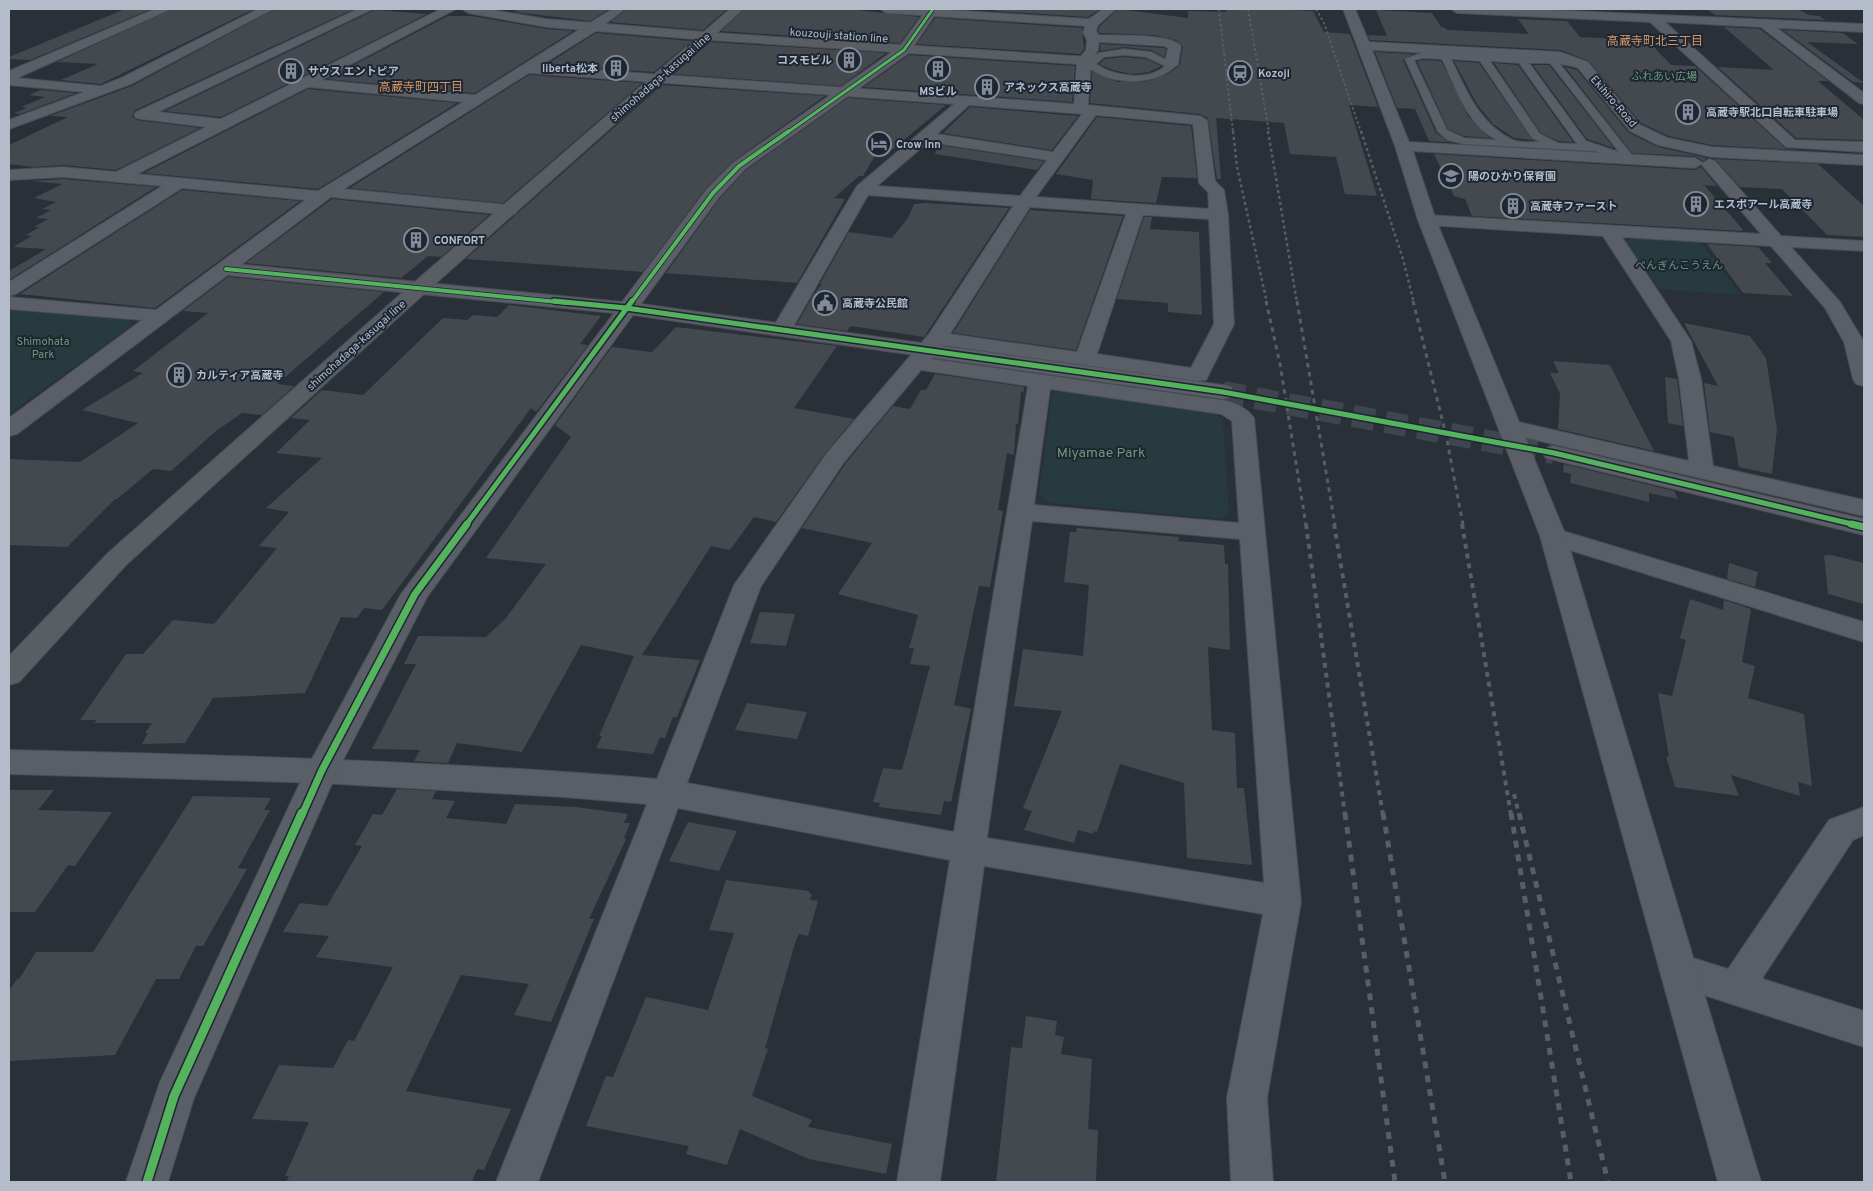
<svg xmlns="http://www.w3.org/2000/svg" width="1873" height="1191" font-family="Overpass,'Noto Sans JP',sans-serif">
<rect width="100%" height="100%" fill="#2a3038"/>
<path fill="#273a3e" d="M1633,238L1700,242L1741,295L1659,289L1626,241Z
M9,310L131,320L132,325L9,414Z
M1062,390L1215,414L1223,419L1229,513L1220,519L1049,503L1039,495L1052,394Z"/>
<path fill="#444950" d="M125,9H151L30,60L9,59V57Z
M173,9H254L101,84L61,80L98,64L57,62Z
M275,9H354L135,110L132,116L136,120L200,128L116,170L63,165L34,167L9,164V145L68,117L50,116L132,86Z
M519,9H609L590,21L514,12Z
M627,9H727L703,30L610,22Z
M745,9H848L919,17L900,43L721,31Z
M995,9H1100L1088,17L995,11Z
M1118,9L1188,18V11L1226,12L1225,9H1268L1313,11L1324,32L1350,34L1378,107L1349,105L1377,196L1345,194L1336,157L1290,154L1284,123L1216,118L1221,179H1217L1208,118L1200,114L1090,103L1092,72L1118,82H1145L1168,74L1180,65L1183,46L1176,40L1155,35L1100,33L1098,31L1100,26Z
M1707,9H1798L1809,15L1819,16L1825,20L1715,15Z
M375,10L427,14L221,117L165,111Z
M1376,10L1432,13L1441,27L1445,28L1447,30L1529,34L1518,19L1567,21L1580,37L1638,40L1645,45L1653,46L1671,65L1695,66L1785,148L1798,150L1712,145L1669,136L1641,123L1589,61L1561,50L1370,40L1368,35L1387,36Z
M448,16H472L546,29L573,31L475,93L327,79Z
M935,18L1082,28L1084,49L1080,54L917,44Z
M1724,27L1760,29L1828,81H1818L1864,120V140L1796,138L1718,67L1774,70Z
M1783,30L1843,33L1858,44L1807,42L1864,83L1853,82Z
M596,33L691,41L654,72L546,65Z
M710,42L886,53L841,86L674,74Z
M1101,44L1164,48L1166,49L1164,57L1151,50L1124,47L1100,51Z
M1375,52L1413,54L1403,60L1436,133L1450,142L1429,141L1415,109L1397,108Z
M909,55L1075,66L1072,102L864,87Z
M1124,57L1146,59L1161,66L1149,72L1131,74L1113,70L1099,64L1105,59Z
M1424,60L1441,61L1468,116L1490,138L1464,136L1448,129L1417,61Z
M1454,61L1479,63L1532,140L1514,138L1493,124L1477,104Z
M1494,63L1518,65L1573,142L1558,141L1541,133Z
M1533,65H1549L1614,148L1587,139Z
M1565,67L1577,70L1629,133L1658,147L1707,158L1703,161L1695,156L1632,153Z
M529,75L642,83L503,203L350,188Z
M662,85L825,96L732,162L706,188L643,272L466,259Z
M308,89L457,103L318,189L144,173Z
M40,90L76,93L20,114L14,113L27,108L21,107L45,97L29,95Z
M848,98L946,105L887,154H876L863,176H859L834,198L845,199L797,283L666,273L720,198L746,170Z
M970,107L1078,116L1052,150L943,133Z
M1097,117L1191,126L1197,178L1162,177L1156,203L1091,199L1093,180L1056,174Z
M938,145L1044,161L1037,170L935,154Z
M1434,154L1695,170L1701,167L1717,186L1704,185L1744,231L1472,216L1465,199L1454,196Z
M1715,159L1818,164L1864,206V237L1827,235L1782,189L1740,187Z
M63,179L156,187L9,280V271L46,249L13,247L32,236L26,235L40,227H34L48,219L36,218L51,210L42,209L56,202L34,198L62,184L31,181Z
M182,190L300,201L155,308L20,294Z
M332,199L489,215L441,257L428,256L401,278L246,263Z
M924,203L1009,208L924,337L851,326L847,331L797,324L814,294L822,284H820L849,232L892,238L908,218L914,204Z
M1030,210L1123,216L1076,350L953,333Z
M1144,217H1152L1150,229L1199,232L1202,315L1168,312V303L1117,299Z
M1707,244L1758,247L1772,263H1765L1793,296L1743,293Z
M228,277L384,292L277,384L294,386L262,415L242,413L216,431L171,471L153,469L117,499H115L67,547L9,545V459L80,462L138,423L82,410L143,373L133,371L208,313L183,311Z
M509,305L601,316L580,344L588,345L536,412L531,408L382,610L364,608L357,618L341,617L305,693L213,698L185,743L142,744L148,733H145L152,723H94L97,720H80L126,654H143L173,620L214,624L277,548L259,546L289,512L266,508L322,458L276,453L310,420L291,418L322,390L363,395L443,318L467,320L473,315L497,317Z
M1684,323L1750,336L1766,358L1777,429L1772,474L1739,467L1734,437L1710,432L1704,383L1718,386Z
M676,327L837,346L794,408L854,419L826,452L776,522L754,517L730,550L711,546L642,655L700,660L677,717H673L665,738L660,737L653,754L596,748L602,736H599L634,656L581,645L522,752L457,743L448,763L414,761L420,750L372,749L416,664H404L418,636L486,637L506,618L546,564L486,558L571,437L555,425L612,347L652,352Z
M1553,361L1610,365L1654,451L1558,429L1560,394L1550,373H1559Z
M935,374L1024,387L1023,393L1021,391L1018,424H1016L1014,455L1007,453L998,510L1003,511L990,587L979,586L954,705L971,709L951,802L944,801L941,815L879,807L880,803L873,802L883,768L902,770L930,666L910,664L914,648H909L918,615L838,594L872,543L802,528L846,463L893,406L910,409L921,390H926Z
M1665,377L1677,379L1683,426L1668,423Z
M1564,464L1674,491L1678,499L1649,493V502L1570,483L1571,474L1563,472Z
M1077,528L1179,537L1178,541L1224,545L1225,564H1228L1230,650L1208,647L1212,730L1235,733L1237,788H1244L1252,865L1187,858L1184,783L1120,764L1097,832L1094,831L1093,834L1078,830L1074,843L1024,830L1032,811L1023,808L1062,711L1014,706L1023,649L1083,656L1089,585L1064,582L1070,532H1076Z
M1827,554L1864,563V604L1828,594L1824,555L1828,556Z
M1729,563L1758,572L1755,587L1727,579Z
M1690,599L1723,610L1724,600L1751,609L1742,662L1755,666L1748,698L1804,714L1812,786L1798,782L1800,796L1731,775L1739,796L1675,787L1666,756L1669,757L1658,693L1672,696L1686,640L1680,638Z
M760,612L795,614L786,646L750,643Z
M747,703L807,712L797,739L735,730Z
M397,789L436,791L432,799L455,801L446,818L506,824L515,804L576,807L628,814L624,823H630L624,838L626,839L589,919H594L551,1022L514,1015L529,984L461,975L406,1091L511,1109L484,1170L477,1169L472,1182H286L289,1176H285L309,1122L252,1119L279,1065L333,1068L348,1040L354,1041L393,967L316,957L329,936L283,932L300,903L327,906L362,846L355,845L373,814L382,815Z
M9,790H54L38,810L112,812L75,866L68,865L35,912H9Z
M193,796L271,798L264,810H270L238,868L247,869L203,946H196L179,979H156L115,1055L9,1061V991L17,979H19L36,952H93Z
M688,822L737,831L719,871L669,861Z
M726,880L809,891V893L812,894L810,900L818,901L808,936L799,934L795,943L765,1048L768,1049L752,1096L812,1120L808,1127L892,1144L886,1174L809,1159L740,1129L727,1165L686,1154L689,1146L586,1126L606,1076L613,1077L646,997L708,1010L734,933L709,930Z
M1026,1016L1057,1021L1055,1035L1064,1037L1061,1054L1092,1059L1088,1129L1098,1130L1096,1182H996L1011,1047L1022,1048Z"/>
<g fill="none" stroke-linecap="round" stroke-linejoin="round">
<path stroke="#3f454e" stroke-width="22" stroke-dasharray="22 11" stroke-linecap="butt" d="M1223,392L1554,453"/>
<defs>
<path id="service" d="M1124,49L1151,52L1176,65C1157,87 1106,86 1086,65L1088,59L1099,53ZM1124,55L1146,57L1165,66C1148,82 1114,76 1096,64L1104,57Z
M1424,52L1552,57L1586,63V67L1583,68L1560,64L1635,159L1630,162L1595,151L1464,144L1448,140L1438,132L1405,59ZM1424,58L1442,59C1455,86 1467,126 1497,140L1464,138L1447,130L1414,60ZM1451,59L1480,61L1532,138L1540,142C1532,142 1520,143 1513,140C1479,124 1467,91 1451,59ZM1490,61L1519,63L1577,144L1558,143L1540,134ZM1529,63H1550L1619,152L1586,141Z"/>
<path id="minor" d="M155,9H171L17,78L101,86L121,78L258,9H273L131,84L9,129V120L84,92L9,85V71Z
M358,9H373L158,112L221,119L441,9L454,10L321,80L475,95L612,9H625L596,31L540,66L1074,104L1077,61L1086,50L1087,40L1083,32L1085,26L886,13L880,9H935L1089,19L1103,9H1116L1098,25L1096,31L1099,35C1117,36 1170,33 1181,46L1178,65L1171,69L1164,65L1168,48L1164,46L1099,42L1098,50L1091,61L1088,105L1200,116L1207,120L1215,181L1224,190L1228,215L1234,324L1206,380L1198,381L942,345L931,359L1227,401C1237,404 1248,409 1254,418L1301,902L1267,1098L1273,1182H1231L1227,1098L1263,914L984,866L940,1182H897L950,860L678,808L538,1182H496L647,804L564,797L322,783L9,774V750C225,755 441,761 657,779L734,585L827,453L929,334L1013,206L868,195L792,329L789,333L782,335L775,333L772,329L857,186L954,104L529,73L344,189L509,205L515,206L518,210L515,214L509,215L331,197L17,434L9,436V418L142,320L9,309V297L156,310L305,200L182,188L16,294L9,296V282L162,186L63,177L9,180V170L63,167L116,172L206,127L141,119L136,118L134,115L136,112ZM308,87L463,102L318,191L137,174ZM969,105L1082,114L1053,152L937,134ZM1096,115L1193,124L1199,183L1208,192L1209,209L1036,197ZM928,142L1047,160L1020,196L877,186ZM1030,207L1126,214L1077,352L950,334ZM1143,215L1209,219L1214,324L1191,368L1097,354ZM921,370L1028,386L954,832L687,783L761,586L844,462ZM1050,389L1221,414L1232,421L1239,523L1034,505ZM1032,521L1240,539L1264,883L987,838Z
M1451,9H1528L1864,24V32L1777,28L1864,93V104L1859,103L1761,27L1665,22L1795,140L1864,142V152L1786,147L1650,22L1457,13Z
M1709,159L1715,161L1781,236L1864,241V251L1791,247L1840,302L1864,342V386L1856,384L1853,379L1844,342L1825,308L1771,246L1622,237L1691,341L1701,379L1713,466L1864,500V516L1510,434L1502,432L1498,427L1502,422L1510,420L1689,461L1679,379L1671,341L1603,236L1427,225L1421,224L1418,220L1421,216L1427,215L1761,234L1701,164Z
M1553,528L1864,622V642L1544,542L1540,536L1544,530Z
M1864,807V835L1853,840L1763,977V979L1864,1011V1047L1667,983L1661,971L1667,959L1680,954L1728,969L1829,820Z"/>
<path id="tertiary" d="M462,9H487L546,19L706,32L712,36L706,40L546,27L468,13Z
M927,9H939L909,53L745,169L719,197L641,304L1223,385L1231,387L1234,392L1231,397L1223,399L633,315L427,597L338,770L194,1098L168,1182H126L160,1082L306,770L401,594L614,313L226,275L219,273L217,269L219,265L226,263L622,302L707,189L733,163L899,47Z
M1343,9H1355L1369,42L1560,52L1588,62L1640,125L1668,138L1712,147L1864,155V165L1712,157L1658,145L1630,131L1578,68L1558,60L1372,50L1409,142L1695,158L1703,163L1695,168L1413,151L1436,220L1566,536L1761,1182H1718L1540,536L1418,220L1395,146Z
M1554,446L1864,519V535L1546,458L1542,453L1546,448Z"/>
<path id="secondary" d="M730,9H743L717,33L1091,57L1098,61L1091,65L709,40L425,293L126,565L19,682L9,685V656L108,553L411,285Z"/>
</defs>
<use href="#service" stroke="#484c53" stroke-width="2"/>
<use href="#minor" stroke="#484c53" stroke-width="2"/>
<use href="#tertiary" stroke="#484c53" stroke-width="2"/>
<use href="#secondary" stroke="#484c53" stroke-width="2"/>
<use href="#service" fill="#5a5e66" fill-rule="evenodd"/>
<use href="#minor" fill="#5a5e66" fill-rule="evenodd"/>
<use href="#tertiary" fill="#5a5e66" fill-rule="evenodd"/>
<use href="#secondary" fill="#595d64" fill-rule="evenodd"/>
<path stroke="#595d64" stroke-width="2" stroke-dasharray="2.5 2.5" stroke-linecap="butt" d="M1219,9L1233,132
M1248,9L1269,132
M1316,9L1324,23L1361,132"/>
<path stroke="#595d64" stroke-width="2.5" stroke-dasharray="3 3" stroke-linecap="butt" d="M1233,131L1237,167L1267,303
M1268,131L1297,303
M1361,131L1403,259L1414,303"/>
<path stroke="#595d64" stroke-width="3" stroke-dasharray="4.5 4.5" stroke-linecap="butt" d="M1266,301L1280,364L1306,525
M1297,301L1335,525
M1413,301L1446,435L1463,525"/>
<path stroke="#595d64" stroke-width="4" stroke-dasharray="5 5" stroke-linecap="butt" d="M1306,524L1345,815
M1334,524L1383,815
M1462,524L1511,815
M1514,794L1519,815"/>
<path stroke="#595d64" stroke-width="5" stroke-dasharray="7 7" stroke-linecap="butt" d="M1345,813L1395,1182
M1383,813L1445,1182
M1511,813L1571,1182
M1519,813L1608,1182"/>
<defs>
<path id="cycleway-far4" d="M788,132L904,50L933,9"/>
<path id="cycleway-far3" d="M226,269L568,303
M631,303L713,193L739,166L789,131"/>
<path id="cycleway-far2" d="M554,301L626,308L1223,392L1554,453L1856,525
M466,525L632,301"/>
<path id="cycleway-far1" d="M1851,524L1864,527
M302,815L322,770L415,594L467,524"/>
<path id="cycleway" d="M147,1182L174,1096L302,813"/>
</defs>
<use href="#cycleway-far4" stroke="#1d2633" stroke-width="4.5"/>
<use href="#cycleway-far3" stroke="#1d2633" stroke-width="5.5"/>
<use href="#cycleway-far2" stroke="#1d2633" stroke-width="8"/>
<use href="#cycleway-far1" stroke="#1d2633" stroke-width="10"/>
<use href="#cycleway" stroke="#1d2633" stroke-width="12"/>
<use href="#cycleway-far4" stroke="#56b35d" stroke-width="3"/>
<use href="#cycleway-far3" stroke="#56b35d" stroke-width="4"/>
<use href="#cycleway-far2" stroke="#56b35d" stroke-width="5"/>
<use href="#cycleway-far1" stroke="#56b35d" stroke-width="7"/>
<use href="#cycleway" stroke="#56b35d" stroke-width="9"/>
</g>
<defs>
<symbol id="building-ring" viewBox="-11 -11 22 22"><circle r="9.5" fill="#1d2633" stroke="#848b96" stroke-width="1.5"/><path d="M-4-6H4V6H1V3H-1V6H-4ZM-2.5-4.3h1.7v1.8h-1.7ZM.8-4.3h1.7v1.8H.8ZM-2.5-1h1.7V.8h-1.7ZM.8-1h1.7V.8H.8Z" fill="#848b96"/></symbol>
<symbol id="station-ring" viewBox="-11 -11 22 22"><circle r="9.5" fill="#1d2633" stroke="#848b96" stroke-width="1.5"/><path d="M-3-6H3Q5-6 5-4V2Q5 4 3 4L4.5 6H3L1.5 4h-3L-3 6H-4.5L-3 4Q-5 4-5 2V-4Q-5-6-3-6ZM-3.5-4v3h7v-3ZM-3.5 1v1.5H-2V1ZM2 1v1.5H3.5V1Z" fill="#848b96"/></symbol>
<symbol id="hotel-ring" viewBox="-11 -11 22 22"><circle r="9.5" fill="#1d2633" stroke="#848b96" stroke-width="1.5"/><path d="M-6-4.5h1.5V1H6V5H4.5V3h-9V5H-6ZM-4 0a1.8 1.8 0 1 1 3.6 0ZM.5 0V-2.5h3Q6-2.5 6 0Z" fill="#848b96"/></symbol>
<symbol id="school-ring" viewBox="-11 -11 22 22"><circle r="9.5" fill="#1d2633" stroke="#848b96" stroke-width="1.5"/><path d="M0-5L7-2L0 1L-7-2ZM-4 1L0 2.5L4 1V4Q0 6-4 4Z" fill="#848b96"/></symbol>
<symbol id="civic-ring" viewBox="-11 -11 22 22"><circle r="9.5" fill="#1d2633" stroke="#848b96" stroke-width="1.5"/><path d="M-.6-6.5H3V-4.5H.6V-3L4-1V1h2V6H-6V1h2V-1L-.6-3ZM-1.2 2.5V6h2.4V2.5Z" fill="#848b96"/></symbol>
</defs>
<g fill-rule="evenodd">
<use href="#building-ring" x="835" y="46" width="28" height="28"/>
<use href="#building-ring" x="602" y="54" width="28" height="28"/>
<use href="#building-ring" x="924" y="55" width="28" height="28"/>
<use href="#building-ring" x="277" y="57" width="28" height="28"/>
<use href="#station-ring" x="1226" y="59" width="28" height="28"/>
<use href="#building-ring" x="973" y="73" width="28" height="28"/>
<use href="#building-ring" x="1674" y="98" width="28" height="28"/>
<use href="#hotel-ring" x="865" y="130" width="28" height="28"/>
<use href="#school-ring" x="1437" y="162" width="28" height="28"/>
<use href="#building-ring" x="1682" y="190" width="28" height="28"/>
<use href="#building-ring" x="1499" y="192" width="28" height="28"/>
<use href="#building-ring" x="402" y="226" width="28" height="28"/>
<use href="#civic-ring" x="811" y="289" width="28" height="28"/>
<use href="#building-ring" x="165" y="361" width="28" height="28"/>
</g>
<g text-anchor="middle" stroke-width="4" stroke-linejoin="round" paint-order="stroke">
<g font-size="11" fill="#b4bcc9" stroke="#1d2633">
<text transform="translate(839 35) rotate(4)" y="4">kouzouji station line</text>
<text transform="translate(660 77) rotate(-41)" y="4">shimohadaga-kasugai line</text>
<text transform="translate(1614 101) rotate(49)" y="4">Ekihiro-Road</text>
<text transform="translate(356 345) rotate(-42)" y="4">shimohadaga-kasugai line</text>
</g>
<g font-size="11" font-weight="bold" fill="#b4bcc9" stroke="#1d2633" text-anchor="start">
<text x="832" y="64" text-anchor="end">コスモビル</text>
<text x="598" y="72" text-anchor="end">liberta松本</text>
<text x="308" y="75">サウス エントピア</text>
<text x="1258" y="77">Kozoji</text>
<text x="1004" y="91">アネックス高蔵寺</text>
<text x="938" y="95" text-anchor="middle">MSビル</text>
<text x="1706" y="116">高蔵寺駅北口自転車駐車場</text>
<text x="896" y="148">Crow Inn</text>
<text x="1468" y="180">陽のひかり保育園</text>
<text x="1714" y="208">エスポアール高蔵寺</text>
<text x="1530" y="210">高蔵寺ファースト</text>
<text x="434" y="244">CONFORT</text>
<text x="842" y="307">高蔵寺公民館</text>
<text x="196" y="379">カルティア高蔵寺</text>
</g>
<g font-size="11" fill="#6b9a76" stroke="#1d2633">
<text x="1664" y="80">ふれあい広場</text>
<text x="1679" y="269">ぺんぎんこうえん</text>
<text x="43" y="345">Shimohata<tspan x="43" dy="13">Park</tspan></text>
</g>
<g font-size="12" fill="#d59563" stroke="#1d2633">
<text x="1655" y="45">高蔵寺町北三丁目</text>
<text x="421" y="91">高蔵寺町四丁目</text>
</g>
<g font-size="14" fill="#6b9a76" stroke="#1d2633">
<text x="1101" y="457">Miyamae Park</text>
</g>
</g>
<rect width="1873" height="1191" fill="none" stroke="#b4bcc9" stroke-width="20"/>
</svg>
